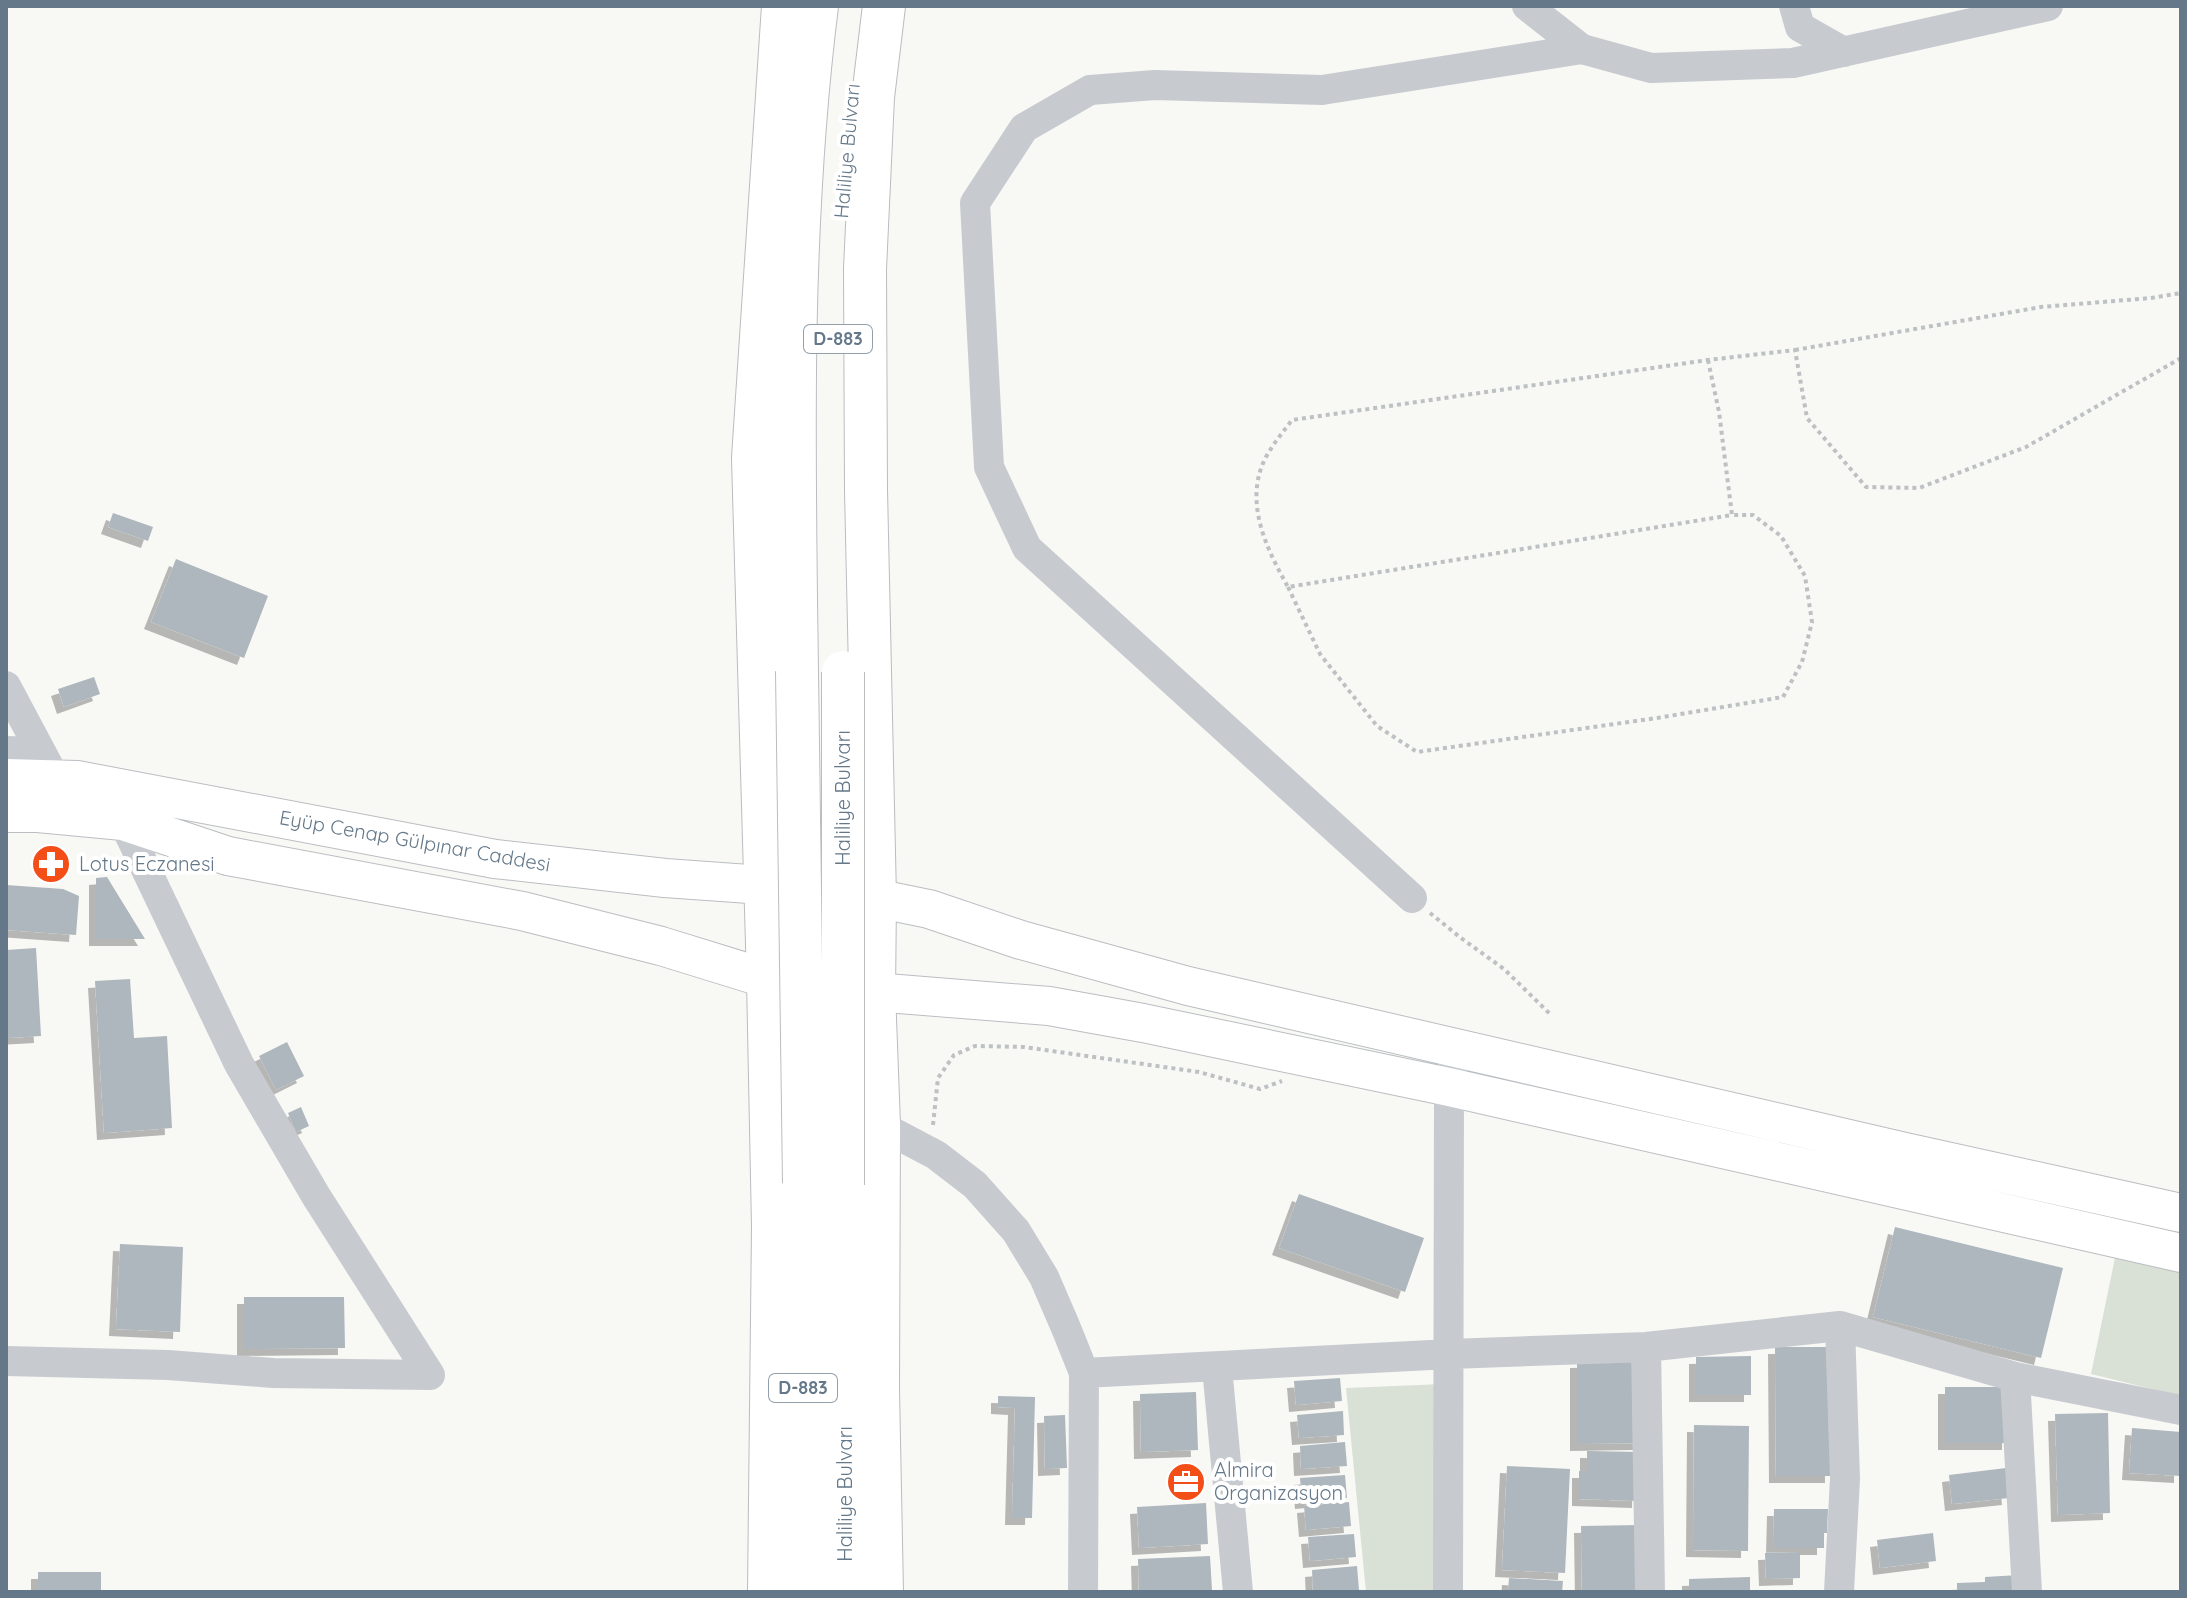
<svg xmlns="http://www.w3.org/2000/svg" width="2187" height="1598" font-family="Quicksand,sans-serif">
<defs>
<filter id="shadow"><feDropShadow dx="-7" dy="7" stdDeviation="0" flood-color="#0004"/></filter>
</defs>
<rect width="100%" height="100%" fill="#f8f8f5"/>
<path fill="#d9e0d5" d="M2116,1253L2181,1268V1396L2091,1374Z
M1443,1384L1440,1592H1366L1346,1388Z"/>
<path fill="#aeb7bd" filter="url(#shadow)" d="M113,513L153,527L148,541L108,527Z
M176,559L268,596L244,658L151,622Z
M94,677L100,694L64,707L58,689Z
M107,877L145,939H96V878Z
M6,885L63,889L79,896L76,935L6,930Z
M36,948L41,1036L6,1038V950Z
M130,979L134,1038L167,1036L172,1128L104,1133L95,981Z
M287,1042L304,1076L276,1090L259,1056Z
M301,1107L309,1126L296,1132L288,1113Z
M1299,1194L1424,1238L1405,1292L1279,1248Z
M1895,1227L2063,1268L2041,1358L1873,1317Z
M120,1244L183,1247L180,1332L116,1329Z
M244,1297H344L345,1348L244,1349Z
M1775,1347H1831L1832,1476H1776Z
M1751,1356V1395H1696V1357Z
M1639,1360L1640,1443L1577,1444V1361Z
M1340,1378L1342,1401L1296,1405L1294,1381Z
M1945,1387H2009V1443H1945Z
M1196,1392L1198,1450L1141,1452L1140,1394Z
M998,1396L1035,1397L1032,1518H1012L1015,1408L998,1407Z
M1343,1411L1344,1435L1299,1438L1297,1415Z
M2108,1413L2110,1513L2058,1515L2055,1414Z
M1065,1415L1067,1468L1045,1469L1044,1416Z
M1694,1425L1749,1426L1748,1551L1693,1550Z
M2132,1428L2181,1432V1476L2129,1473Z
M1345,1442L1347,1466L1301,1469L1300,1446Z
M1587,1451L1640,1452L1639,1501L1579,1499V1471H1587Z
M1507,1466L1570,1469L1565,1573L1502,1570Z
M2006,1468L2009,1498L1952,1504L1949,1475Z
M1345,1475L1347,1498L1302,1502L1300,1478Z
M1349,1502L1351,1526L1306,1530L1304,1506Z
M1206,1503L1208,1544L1139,1548L1137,1507Z
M1774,1509H1828L1827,1533H1824V1548H1773Z
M1641,1525L1642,1592H1582L1581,1526Z
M1933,1533L1936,1561L1880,1568L1877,1540Z
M1354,1534L1356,1557L1310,1561L1308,1537Z
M1800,1552V1578L1766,1579L1765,1553Z
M1210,1556L1212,1590L1139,1592L1138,1559Z
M1357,1566L1359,1590L1313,1592L1312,1570Z
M38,1572H101V1592H38Z
M2019,1575L2020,1592H1957V1583L1985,1582V1577Z
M1750,1577V1592H1689V1579Z
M1509,1578L1563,1581L1562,1592H1508Z"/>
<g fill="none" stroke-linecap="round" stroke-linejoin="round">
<defs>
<path id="major" d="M6,778L77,780L495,859L665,878L764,885L875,898L929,909L1021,940L1188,986L1905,1152L2181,1213
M6,813H38L123,821L228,856L522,911L661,946L768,979L874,992L1049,1006L1143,1023L1449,1087L2181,1253"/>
<path id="highway" d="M797,671C794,450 789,227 817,6
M843,1185L845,1592
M769,1592L773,1227L768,979L753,458L783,6
M803,1592L804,1183
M882,1592L878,1390L879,1125L874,992L875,898L866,490L865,269L873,97L884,6"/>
</defs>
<use href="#major" stroke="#babec2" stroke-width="40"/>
<use href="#highway" stroke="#b9bdc0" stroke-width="44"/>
<path stroke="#bec1c3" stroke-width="4" stroke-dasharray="4 4" stroke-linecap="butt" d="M1795,350L2041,307L2151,298L2181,293
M1708,360L1719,412L1732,515L1288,587C1266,548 1243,501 1266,457C1273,444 1283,432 1292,420L1708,360L1795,350L1807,418L1866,487L1919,488L2026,447L2181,358
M1288,587L1320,654L1377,726L1417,752L1657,718L1783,697L1802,662L1812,622L1805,576L1781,536L1753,515H1732
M1430,913L1461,938L1504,969L1550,1014
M933,1125L938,1078L954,1055L975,1046L1024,1047L1199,1072L1260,1089L1282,1081"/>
<path stroke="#c7cbcf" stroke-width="30" d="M1527,6L1582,49L1651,68L1793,63L2048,6
M1794,6L1800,27L1844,52
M6,686L55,778L70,788
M6,751L41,752
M1412,898L1027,548L989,467L975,203L1024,128L1090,90L1155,85L1322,90L1582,49
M879,1125L936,1155L975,1185L1016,1231L1044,1277L1066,1328L1084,1373L1083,1592
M1646,1347L1650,1592
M6,1361L168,1365L273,1373L430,1375L316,1196L239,1064L123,821L111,814
M1217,1367L1238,1592
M1084,1373L1450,1354L1646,1347L1840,1326L2015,1377L2181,1410
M2015,1377L2027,1592
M1448,1592L1449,1087L1456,1048
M1839,1592L1845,1479L1840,1326"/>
<use href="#major" stroke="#fff" stroke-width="38"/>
<use href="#highway" stroke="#fff" stroke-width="42"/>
<defs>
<path id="highway-bridge" d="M797,671L804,1183
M843,672V1185"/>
</defs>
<use href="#highway-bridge" stroke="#b9bdc0" stroke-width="44" stroke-linecap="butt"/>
<use href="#highway-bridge" stroke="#fff" stroke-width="42"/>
</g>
<defs>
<symbol id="pharmacy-disc" viewBox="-11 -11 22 22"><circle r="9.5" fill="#f44e18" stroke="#fff"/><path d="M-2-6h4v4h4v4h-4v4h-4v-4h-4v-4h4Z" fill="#fff"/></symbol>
<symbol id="office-disc" viewBox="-11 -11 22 22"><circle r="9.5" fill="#f44e18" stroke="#fff"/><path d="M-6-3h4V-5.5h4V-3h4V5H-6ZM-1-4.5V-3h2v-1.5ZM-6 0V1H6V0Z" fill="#fff"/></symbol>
</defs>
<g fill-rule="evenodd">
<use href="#pharmacy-disc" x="29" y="842" width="44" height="44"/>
<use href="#office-disc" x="1164" y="1460" width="44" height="44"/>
</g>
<g text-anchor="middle" stroke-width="8" stroke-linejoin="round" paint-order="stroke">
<g fill="#fff" stroke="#92a0ac" stroke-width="2">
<rect x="804" y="325" width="68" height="28" rx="6"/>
<rect x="769" y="1374" width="68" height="28" rx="6"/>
</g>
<g font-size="18" font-weight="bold" fill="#647889">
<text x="838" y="345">D-883</text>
<text x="803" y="1394">D-883</text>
</g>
<g font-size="20" fill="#647889" stroke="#fff">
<text transform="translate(847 151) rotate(-85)" y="7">Haliliye Bulvarı</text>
<text transform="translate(843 798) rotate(-90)" y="7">Haliliye Bulvarı</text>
<text transform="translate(415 841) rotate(10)" y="7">Eyüp Cenap Gülpınar Caddesi</text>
<text transform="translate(845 1494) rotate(-90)" y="7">Haliliye Bulvarı</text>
</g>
<g font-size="20" fill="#647889" stroke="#fff" text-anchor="start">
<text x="79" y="871">Lotus Eczanesi</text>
<text x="1214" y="1477">Almira<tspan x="1214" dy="23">Organizasyon</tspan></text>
</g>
</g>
<rect width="2187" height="1598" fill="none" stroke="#647889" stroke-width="16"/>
</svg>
